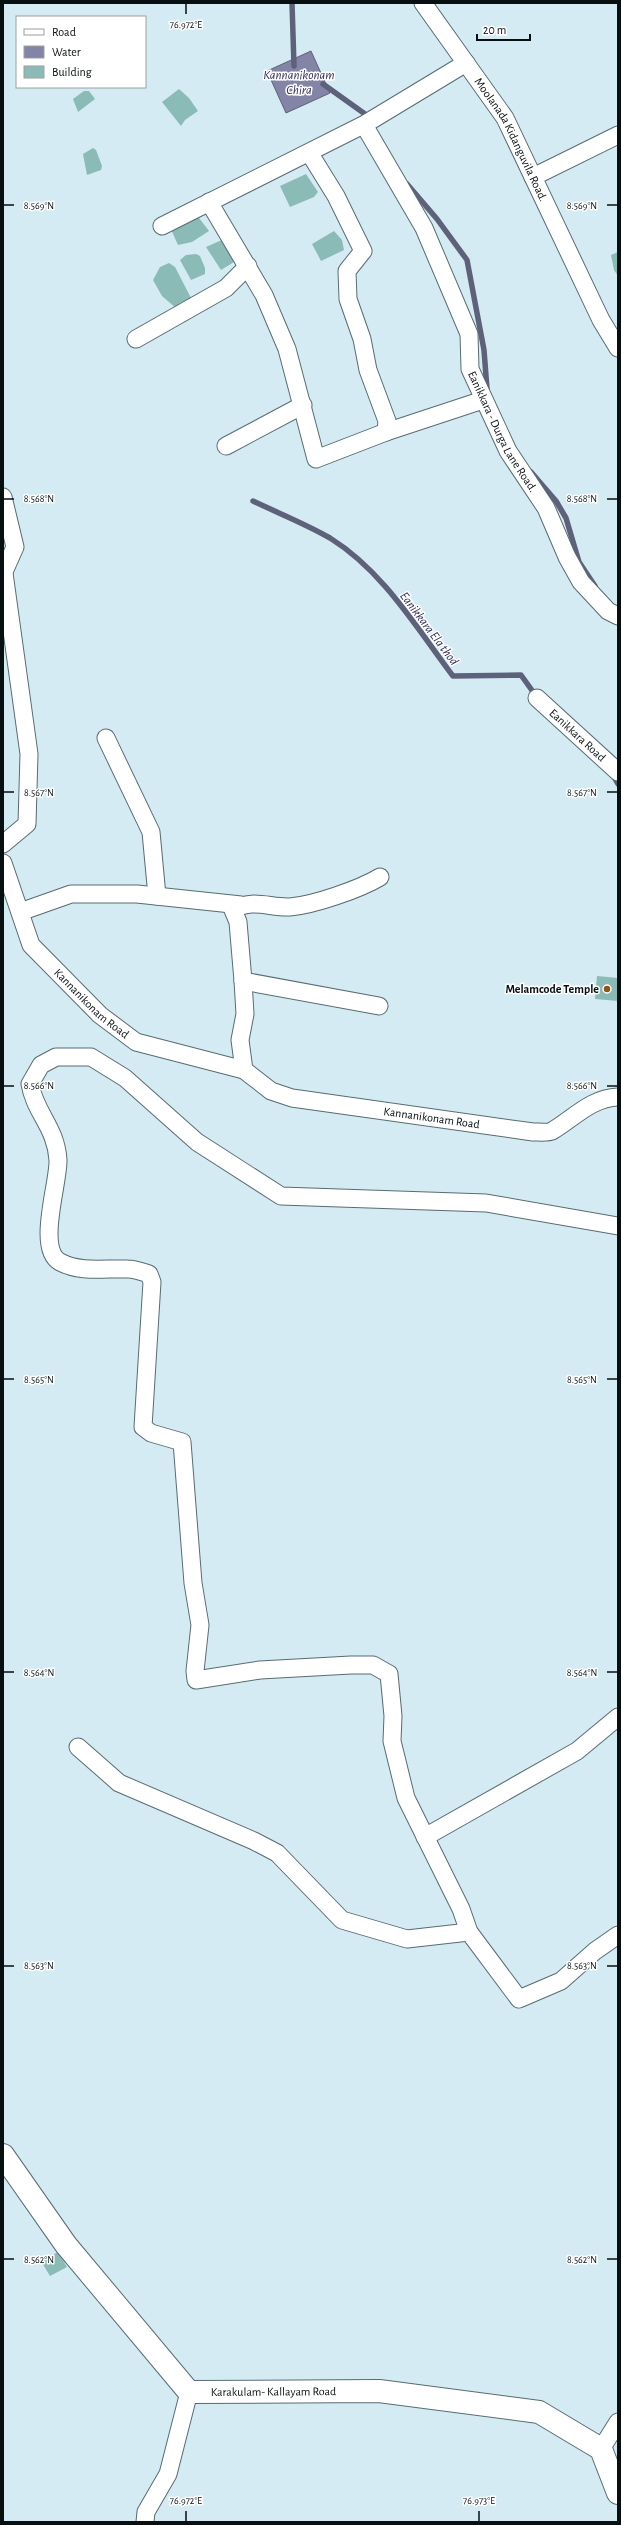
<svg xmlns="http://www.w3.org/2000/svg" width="621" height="2525" font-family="'Alegreya Sans',sans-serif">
<rect width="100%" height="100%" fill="#d5ebf3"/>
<path fill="#8484a7" stroke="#5e617a" d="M311,51L330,93L286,113L267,71Z"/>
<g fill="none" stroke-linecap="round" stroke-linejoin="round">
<path stroke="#5e617a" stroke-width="5.5" d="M292,3L294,66
M323,84L365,114L367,119
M407,184L437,219L467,260L484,350L487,389
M531,472L556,501L566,518L579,562L595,586
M253,501C278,513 306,524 330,538C383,571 416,627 453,676L521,675L536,696
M613,775L618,784"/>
</g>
<path fill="#8abbb6" d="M179,89L189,98L198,111L185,120L181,126L162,102Z
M84,91H89L95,99L78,112L73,99Z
M93,148L96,150L102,166L101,170L87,175L83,154Z
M306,174L318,192L314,197L290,207L280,186Z
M196,214L209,231L192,242L178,245L170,227Z
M334,231L342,240L344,250L321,261L312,244Z
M224,239L234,262L221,270L206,247Z
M618,252V276L614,270L611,255Z
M196,254L200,256L205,268V274L191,280L180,260L186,255Z
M169,263L175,267L191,298L180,303L176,308L162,296L153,280L160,267Z
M597,976L618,978V1001L595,999Z
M58,2252L67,2267L50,2276L41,2261Z"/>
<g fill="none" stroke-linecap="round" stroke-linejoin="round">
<defs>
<g id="minor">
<path id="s1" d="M423,3L505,118L601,320L618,348"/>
<path id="s2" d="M364,125L424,228L469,334L470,369L508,451L546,508L567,557L581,582L608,611L618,616"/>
<path d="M533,177L618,135"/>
<path d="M209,202L264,295L287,349L316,459L386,432L387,421L368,370L362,339L348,299L347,271L363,251L336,196L310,154"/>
<path d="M162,226L365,124L466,63"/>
<path d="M136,339L226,288L248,266"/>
<path d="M386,432L483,400"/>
<path d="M226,446L303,405"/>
<path d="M3,497L15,547L3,574"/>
<path id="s3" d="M537,698L618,772"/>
<path d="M106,738L151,832L157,896"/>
<path d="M3,844L27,824L29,754L4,573"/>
<path id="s4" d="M3,863L31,945L100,1015L136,1042L244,1070"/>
<path id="s5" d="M380,877C360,889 314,905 290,907C270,908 252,898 233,910L238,922L243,981L245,1014L240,1040L244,1070L271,1091L292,1098L533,1132C539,1132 548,1133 552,1131C574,1118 591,1098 618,1097"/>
<path d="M20,912L71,894H137L241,905"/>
<path d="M243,981L379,1006"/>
<path d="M78,1747L119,1783L254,1841L277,1853L342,1920L407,1939L469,1932L461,1909L406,1798L392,1741L393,1716L389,1674L373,1665H351L260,1670L196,1680L195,1671L200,1625L193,1583L182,1442L151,1433L143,1427L152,1282L149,1274C143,1272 135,1269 128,1269C105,1268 81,1273 60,1262C36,1249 59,1182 58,1160C56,1127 35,1113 30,1084L41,1065L56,1057H91L125,1078L197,1142L281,1196L486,1203L618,1226"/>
<path d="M425,1837L577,1751L618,1717"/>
<path d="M469,1932L519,1999L561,1981L595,1951L618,1935"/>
<path d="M601,2449L618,2422"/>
<path d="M145,2522L146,2512L168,2474L189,2392"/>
</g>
<g id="tertiary">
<path id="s6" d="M3,2155L66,2245L189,2392L379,2391L539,2412L601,2449L618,2493"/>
</g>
</defs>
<use href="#minor" stroke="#586b72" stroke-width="19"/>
<use href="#tertiary" stroke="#586b72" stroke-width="24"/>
<use href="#minor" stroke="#fff" stroke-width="17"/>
<use href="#tertiary" stroke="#fff" stroke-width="22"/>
</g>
<path fill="none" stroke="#070f11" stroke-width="1.5" d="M186,4V14M4,205H14M607,205H617M4,499H14M607,499H617M4,792H14M607,792H617M4,1086H14M607,1086H617M4,1379H14M607,1379H617M4,1672H14M607,1672H617M4,1966H14M607,1966H617M4,2259H14M607,2259H617M186,2511V2521M479,2511V2521"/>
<circle fill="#905415" stroke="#fff" stroke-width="1.5" cx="607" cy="989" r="4"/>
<g text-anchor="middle" stroke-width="3" stroke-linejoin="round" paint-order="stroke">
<g font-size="12" fill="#070f11" stroke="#fff">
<text dy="4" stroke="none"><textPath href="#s1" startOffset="163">Moolanada Kidanguvila Road.</textPath></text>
<text dy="4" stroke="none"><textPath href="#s2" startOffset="340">Eanikkara - Durga Lane Road.</textPath></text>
<text dy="4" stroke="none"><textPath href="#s3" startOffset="55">Eanikkara Road</textPath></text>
<text dy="4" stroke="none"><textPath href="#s4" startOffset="171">Kannanikonam Road</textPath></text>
<text dy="4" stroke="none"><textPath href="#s5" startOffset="513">Kannanikonam Road</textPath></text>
<text dy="4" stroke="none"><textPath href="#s6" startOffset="386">Karakulam- Kallayam Road</textPath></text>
</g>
<g font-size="12" font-weight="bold" fill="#070f11" stroke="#fff" text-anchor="end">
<text x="599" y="993">Melamcode Temple</text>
</g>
<g font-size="13" font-style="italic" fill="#2f2a59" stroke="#fff">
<text x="299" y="79">Kannanikonam<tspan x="299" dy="15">Chira</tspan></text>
<text transform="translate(430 628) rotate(53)" y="5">Eanikkara Ela thod</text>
</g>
</g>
<g font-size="10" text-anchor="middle" fill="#070f11" stroke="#fff" stroke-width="3" stroke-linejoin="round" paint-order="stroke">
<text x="186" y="28">76.972°E</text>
<text x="39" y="209">8.569°N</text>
<text x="582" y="209">8.569°N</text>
<text x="39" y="502">8.568°N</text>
<text x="582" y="502">8.568°N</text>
<text x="39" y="796">8.567°N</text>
<text x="582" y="796">8.567°N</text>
<text x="39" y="1089">8.566°N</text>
<text x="582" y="1089">8.566°N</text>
<text x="39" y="1383">8.565°N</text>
<text x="582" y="1383">8.565°N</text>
<text x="39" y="1676">8.564°N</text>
<text x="582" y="1676">8.564°N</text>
<text x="39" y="1969">8.563°N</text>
<text x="582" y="1969">8.563°N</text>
<text x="39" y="2263">8.562°N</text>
<text x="582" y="2263">8.562°N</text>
<text x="186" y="2504">76.972°E</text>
<text x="479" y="2504">76.973°E</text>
</g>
<rect width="621" height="2525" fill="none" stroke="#070f11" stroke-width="8"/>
<rect x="16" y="16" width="130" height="72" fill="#ffffff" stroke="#9c9fa0"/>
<rect x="24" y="29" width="20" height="6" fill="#ffffff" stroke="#9c9fa0"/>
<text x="52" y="36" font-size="12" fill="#070f11">Road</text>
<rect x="24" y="46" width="20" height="12" fill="#8484a7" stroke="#9c9fa0"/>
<text x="52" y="56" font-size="12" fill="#070f11">Water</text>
<rect x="24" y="66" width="20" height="12" fill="#8abbb6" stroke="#9c9fa0"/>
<text x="52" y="76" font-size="12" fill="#070f11">Building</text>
<path d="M477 34v6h53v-6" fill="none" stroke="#070f11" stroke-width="2"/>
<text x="483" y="34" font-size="12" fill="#070f11" stroke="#ffffff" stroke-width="3" paint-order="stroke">20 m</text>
</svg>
